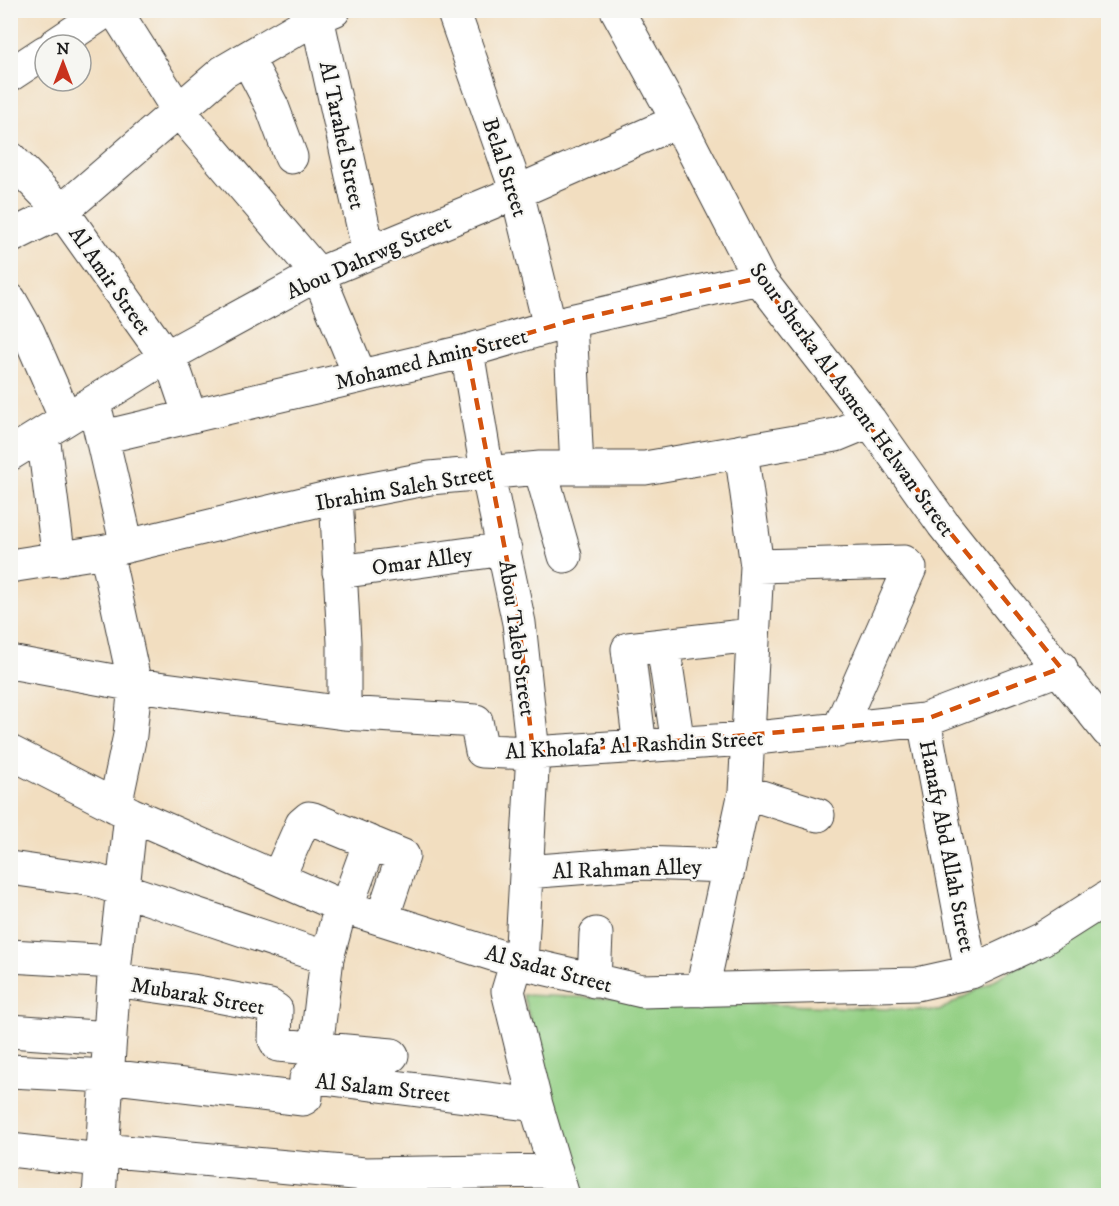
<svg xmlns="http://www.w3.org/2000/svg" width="1119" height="1206" font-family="'IM FELL DW Pica',serif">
<rect width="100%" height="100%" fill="#f6f6f2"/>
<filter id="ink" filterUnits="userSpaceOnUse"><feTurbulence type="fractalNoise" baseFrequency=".0167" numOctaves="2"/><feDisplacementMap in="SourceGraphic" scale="12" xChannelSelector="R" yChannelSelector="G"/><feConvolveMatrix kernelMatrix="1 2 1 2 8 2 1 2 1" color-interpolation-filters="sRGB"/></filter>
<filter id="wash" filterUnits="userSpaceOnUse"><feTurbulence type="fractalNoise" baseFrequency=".008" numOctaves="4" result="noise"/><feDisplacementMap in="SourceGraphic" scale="24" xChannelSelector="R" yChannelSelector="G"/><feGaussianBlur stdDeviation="1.35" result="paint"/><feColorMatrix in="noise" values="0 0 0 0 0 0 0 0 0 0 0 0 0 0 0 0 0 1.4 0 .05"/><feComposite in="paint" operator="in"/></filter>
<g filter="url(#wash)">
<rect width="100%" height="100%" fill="#f2dec0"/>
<path fill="#94d085" stroke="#587650" stroke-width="1.5" d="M1108,916V1195H579L523,995L939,1011Z"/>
</g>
<g filter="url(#ink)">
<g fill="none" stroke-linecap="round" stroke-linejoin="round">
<defs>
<path id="minor" d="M115,10L178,110L318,274L360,376
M453,10L517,192L550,327
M617,10L678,121L759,278L870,421L943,524L1108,731
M317,17L369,253
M55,45L107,10
M247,58L272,106L291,157
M10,75L45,52
M10,158L62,211L166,357L176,375L190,416
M10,237L62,211L223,72L317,17L334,10
M10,300L28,332L66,419
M570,321L577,468
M467,351L487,471L519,623L533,753L521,963L514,971L508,991L536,1105L563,1196
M97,416L127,546
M43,435L59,560
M103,437L467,351L570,321L759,278
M10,454L166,357L318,274L517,192L678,121
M540,468L565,556
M336,496L344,642V713
M106,551L135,685L130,735L115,806
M10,566L106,551L336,496L430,478L540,468H645L836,435L870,421
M757,566L904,562L910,568L838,731
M339,572L505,549
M663,645L678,744
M10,662L135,685L344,713L476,721L482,751L533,753L746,739L924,720L1061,668
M924,720L971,972
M640,747L628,649L752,635
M10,752L131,814L341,906L521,963L642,991L917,984L971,972L1042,939L1108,897
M745,792L818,815
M10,868L94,880L327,958
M526,872L641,863L728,866
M278,878L302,824L309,818L313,819L403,856L382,919
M346,908L370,842
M10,956L115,962
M114,980L192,991L270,1006L276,1010L275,1040L278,1045L392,1055
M594,981L596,934
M702,990L745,792L757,566L741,451
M10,1031L110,1038
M316,1048L327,958L341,906
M10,1071L107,1076L303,1099L306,1097V1079L309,1076L536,1105
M10,1150L101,1160
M102,1150L365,1174L556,1171
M99,1196L115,962L131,814"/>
</defs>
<use href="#minor" stroke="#3c3935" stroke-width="35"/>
<use href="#minor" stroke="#fff" stroke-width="33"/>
</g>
</g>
<path fill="none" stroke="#d4530e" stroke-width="4.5" stroke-dasharray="12 8" stroke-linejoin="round" d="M759,278L943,524L1061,668L924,720L533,753L519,623L467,351L570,321Z"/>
<g text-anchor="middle" stroke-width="4.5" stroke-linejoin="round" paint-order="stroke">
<g font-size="22" fill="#1c1c1c" stroke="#f6f6f2">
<text transform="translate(343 135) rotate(78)" y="8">Al Tarahel Street</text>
<text transform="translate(506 167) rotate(72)" y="8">Belal Street</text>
<text transform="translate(368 256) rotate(-24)" y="8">Abou Dahrwg Street</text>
<text transform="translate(111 280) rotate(55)" y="8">Al Amir Street</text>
<text transform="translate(431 358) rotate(-14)" y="8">Mohamed Amin Street</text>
<text transform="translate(853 399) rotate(54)" y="8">Sour Sherka Al Asment Helwan Street</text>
<text transform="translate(404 487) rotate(-10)" y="8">Ibrahim Saleh Street</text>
<text transform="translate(422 560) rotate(-8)" y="8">Omar Alley</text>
<text transform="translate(518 638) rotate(82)" y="8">Abou Taleb Street</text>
<text transform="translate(634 744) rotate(-3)" y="8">Al Kholafa' Al Rashdin Street</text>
<text transform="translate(948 846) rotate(79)" y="8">Hanafy Abd Allah Street</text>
<text transform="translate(627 868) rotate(-2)" y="8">Al Rahman Alley</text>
<text transform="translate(549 968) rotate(15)" y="8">Al Sadat Street</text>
<text transform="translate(198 995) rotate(10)" y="8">Mubarak Street</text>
<text transform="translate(383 1087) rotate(6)" y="8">Al Salam Street</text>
</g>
</g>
<rect width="1119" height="1206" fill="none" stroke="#f6f6f2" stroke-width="36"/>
<g transform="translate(63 63)"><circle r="28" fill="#f6f6f2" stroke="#9f9f9c" stroke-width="1.5"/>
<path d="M0-4.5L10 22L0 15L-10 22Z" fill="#c8321e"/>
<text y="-9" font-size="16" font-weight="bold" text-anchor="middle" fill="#1c1c1c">N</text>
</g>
</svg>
